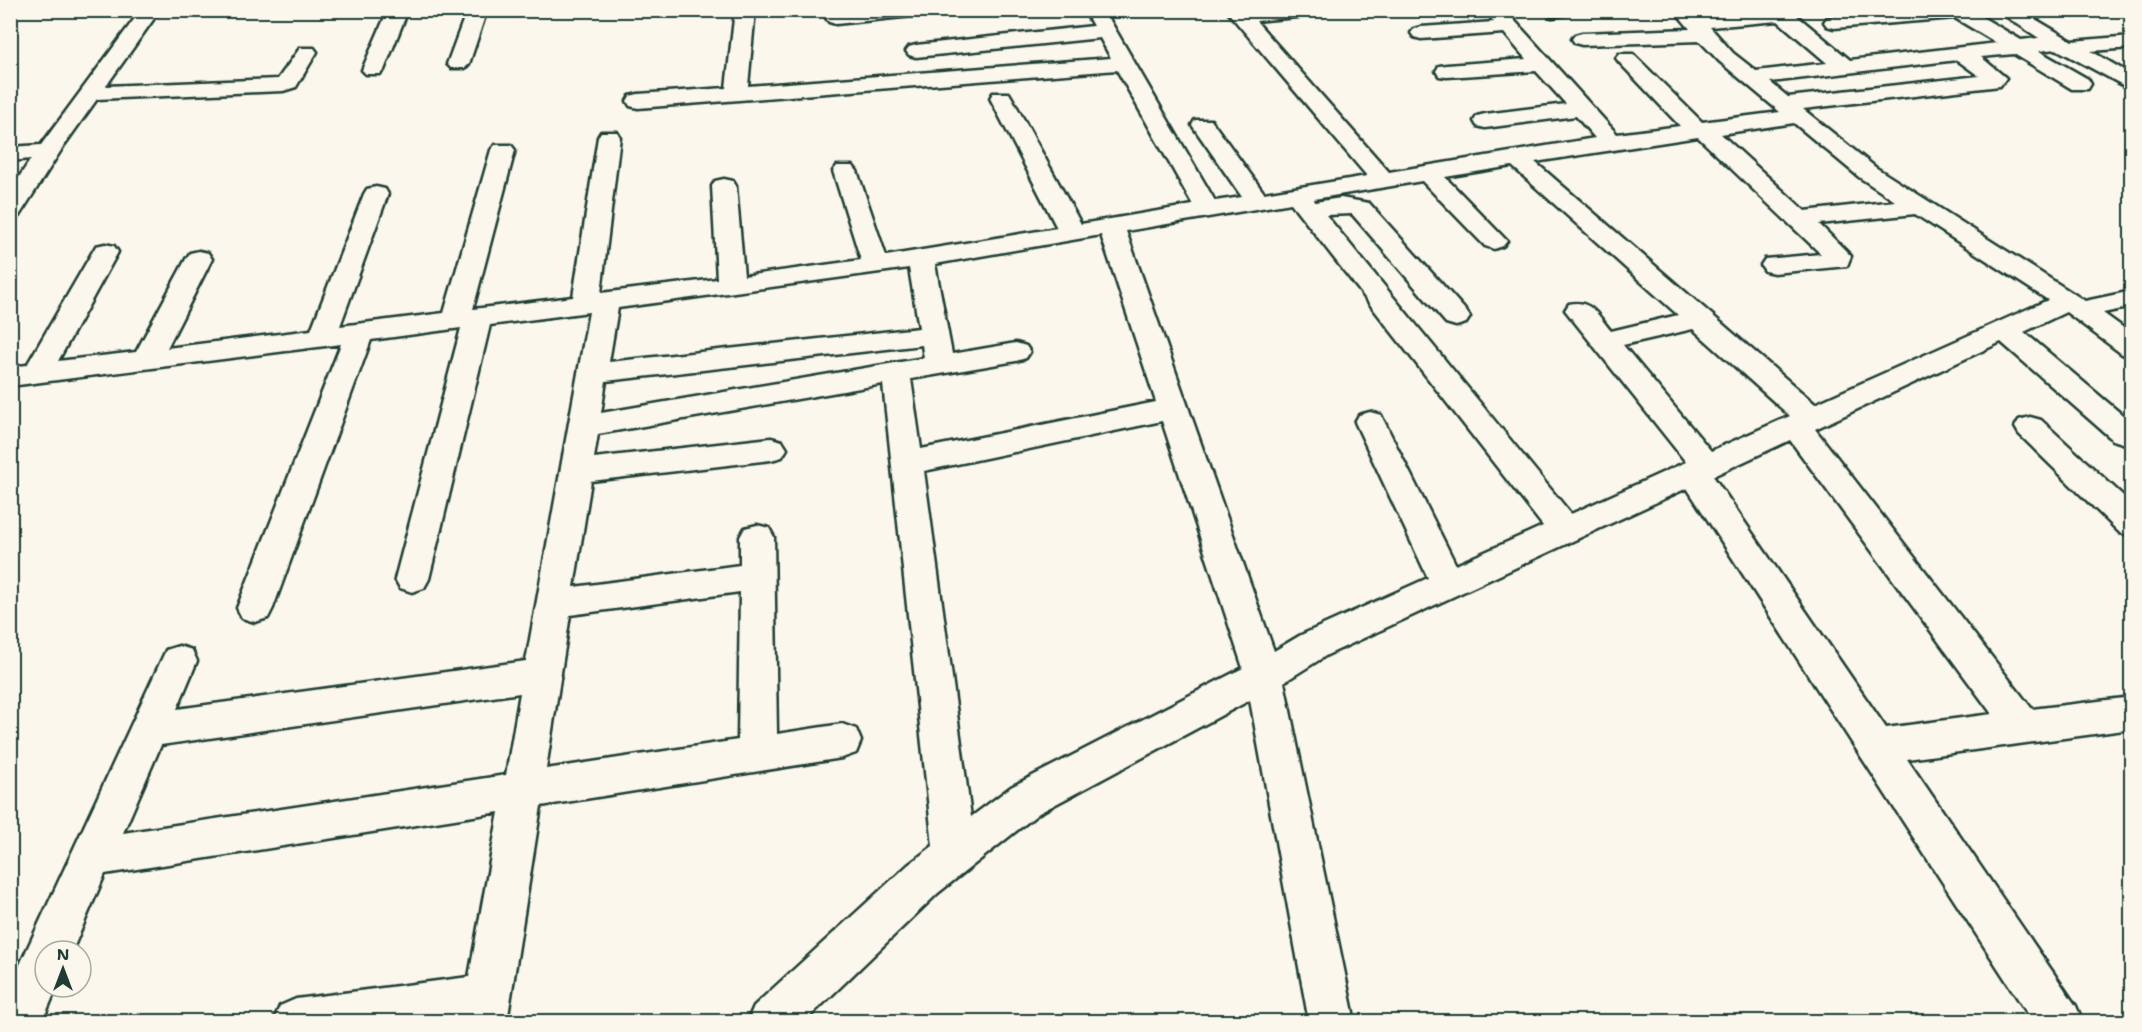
<svg xmlns="http://www.w3.org/2000/svg" width="2142" height="1032" font-family="'Shantell Sans',sans-serif">
<rect width="100%" height="100%" fill="#fbf7ec"/>
<filter id="ink" filterUnits="userSpaceOnUse"><feTurbulence type="fractalNoise" baseFrequency=".0167" numOctaves="2"/><feDisplacementMap in="SourceGraphic" scale="12" xChannelSelector="R" yChannelSelector="G"/><feConvolveMatrix kernelMatrix="1 2 1 2 8 2 1 2 1" color-interpolation-filters="sRGB"/></filter>
<g filter="url(#ink)">
<g fill="none" stroke-linecap="round" stroke-linejoin="round">
<defs>
<path id="minor" d="M141,10H160L106,86L278,79L300,48H314L317,52L296,87L283,91L97,99L65,144L19,216L10,218V191L31,159L10,161V147L41,145Z
M388,10H408L384,70L380,74H366L362,70Z
M467,10H487L469,64L465,68H451L447,64Z
M735,10H755L748,86L1111,58L1100,38L916,57L909,55L906,51L909,47L916,45L1093,26L1084,10H1104L1215,201L1242,197L1192,125L1195,120H1211L1264,193L1367,176L1226,10H1317L1308,16L1256,21L1389,172L1595,138L1576,116L1485,128L1477,126L1474,121L1477,116L1485,114L1566,104L1536,71L1447,77L1439,76L1436,71L1439,66L1447,65L1526,59L1504,33L1421,39L1414,37L1411,33L1414,29L1421,27L1494,22L1485,10H1505L1617,134L1680,126L1619,62L1616,58L1619,54H1633L1702,122L1780,112L1719,61L1700,41L1582,45L1575,43L1572,39L1575,35L1582,33L1690,29L1674,10H1694L1700,16L1790,10L1850,60L1997,43L1955,18L1834,28L1827,26L1824,22L1827,18L1902,10H1970L2021,40L2039,38L1996,10H2020L2072,41L2132,36V48L2091,51L2132,75V90L2056,49L2039,51L2088,79L2091,84L2088,89H2072L2014,54L1981,57L2006,78L2000,86L1803,109L1875,167L2085,301L2132,291V307L2103,313L2132,334V357L2122,354L2066,312L2024,332L2132,423V446L2113,440L2001,342L1815,429L2032,709L2124,698L2132,700V732L2124,730L1907,759L2076,1006L2083,1022H2033L1687,488L1327,655L1284,682L1355,1022H1309L1250,700L1039,813L938,893L804,1022H747L754,1006L908,865L933,846L883,384L598,434L594,458L771,438L782,441L787,449L782,457L771,460L591,481L574,587L740,565V537L745,528L757,525L769,528L774,537L777,734L842,724L856,729L861,741L856,753L842,758L541,806L507,1022H273L280,1006L296,999L469,977L499,812L105,874L72,951H45V987H57L42,1022H10V986L166,650L179,646L192,650L197,661L177,709L526,661L589,312L490,325L429,579L424,588L412,592L400,588L395,579L461,328L371,340L273,608L268,618L255,622L242,618L237,608L341,344L10,386V367L27,365L96,246L105,244L114,246L118,252L58,361L136,352L186,259L190,253L199,251L208,253L212,259L167,348L311,330L364,194L367,189L376,187L385,189L388,194L340,326L444,313L491,150L495,145H511L515,150L473,309L573,297L598,137L601,132H617L620,137L601,293L717,279L712,186L715,181L724,179L733,181L736,186L744,276L861,260L833,171L837,166H853L857,171L886,256L1057,228L990,98L993,93H1009L1012,98L1081,224L1193,205L1117,70L638,108L630,106L627,101L630,96L638,94L726,88ZM1778,21L1827,63L1756,71L1733,53L1710,27ZM1957,60L1979,76L1788,97L1770,82ZM1794,123L1859,177L1895,201L1805,211L1721,134ZM1698,137L1821,254L1765,259L1761,265L1765,271L1774,273L1847,266L1851,256L1819,224L1915,214L2048,300L1815,404L1535,162ZM1512,166L1678,315L1611,331C1598,316 1591,299 1569,304L1565,310L1686,462L1571,514L1326,215L1352,214L1446,323L1456,326L1466,323L1470,317L1466,311L1369,203L1341,198L1315,202L1314,199L1422,181L1485,246L1494,249L1503,246L1507,241L1445,177ZM1291,203L1543,526L1456,565L1381,415L1370,412L1359,415L1355,422L1428,578L1301,635L1274,651L1126,231ZM1101,235L1156,402L921,449L911,379L1016,361L1026,358L1030,352L1026,346L1016,343L952,354L935,264ZM909,268L919,328L609,362L618,308ZM1693,329L1790,416L1711,451L1623,345ZM922,345L924,358L601,413L606,381ZM1162,421L1243,668L1011,787L971,817L924,471ZM1790,440L1992,714L1886,728L1713,476ZM740,592L738,740L546,769L570,615ZM520,693L506,775L123,833L161,745Z
M851,10H922L913,16L836,24L829,22L826,18L829,14Z
M1571,10L1569,14L1552,17L1542,11Z
M2030,417L2041,420L2132,504V536L2120,533L2019,434L2015,427L2019,420Z"/>
</defs>
<use href="#minor" stroke="#1f3d34" stroke-width="5"/>
<use href="#minor" fill="#fbf7ec" fill-rule="evenodd"/>
</g>
</g>
<rect width="2142" height="1032" fill="none" stroke="#fbf7ec" stroke-width="36"/>
<rect x="18" y="18" width="2106" height="996" fill="none" stroke="#1f3d34" stroke-width="2" filter="url(#ink)"/>
<g transform="translate(63 969)"><circle r="28" fill="#fbf7ec" stroke="#a3ada2" stroke-width="1.5"/>
<path d="M0-4.5L10 22L0 15L-10 22Z" fill="#1f3d34"/>
<text y="-9" font-size="16" font-weight="bold" text-anchor="middle" fill="#1f3d34">N</text>
</g>
</svg>
